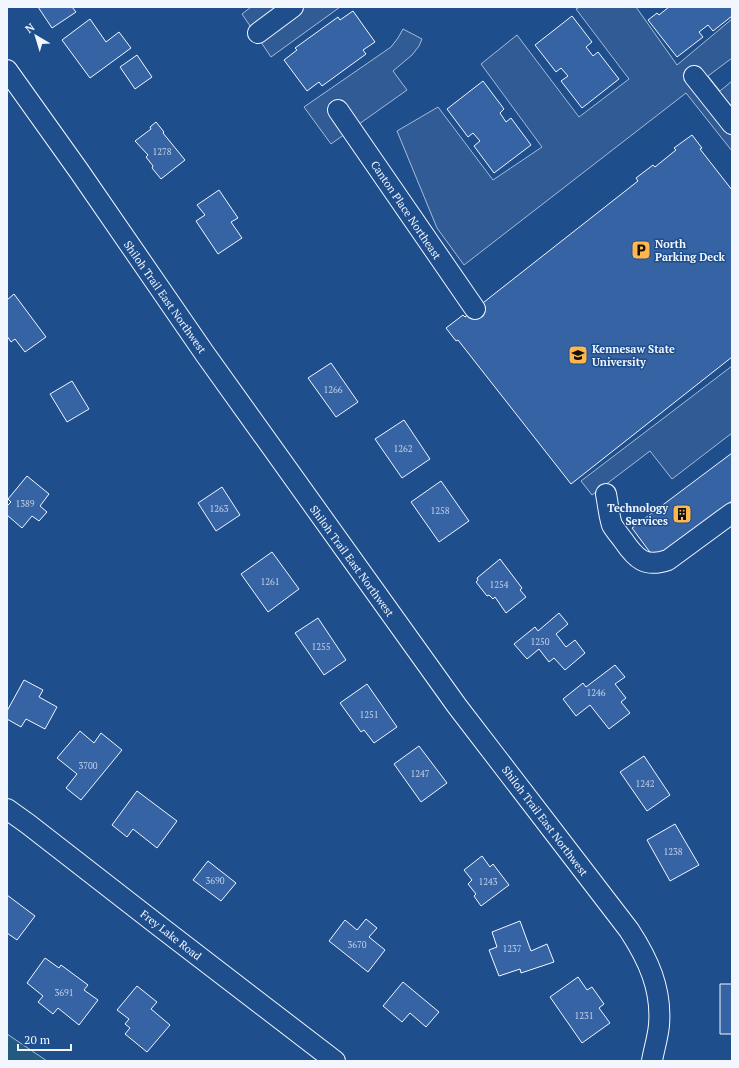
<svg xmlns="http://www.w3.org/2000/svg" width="739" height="1068" font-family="'PT Serif',serif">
<rect width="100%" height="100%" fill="#1f4e8c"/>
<path fill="#245a82" stroke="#a8bbd7" d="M7,1034L47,1061H7Z"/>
<path fill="#305b95" stroke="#a8bbd7" d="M251,7H340L271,57L242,14Z
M580,7H636L677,65L732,19V58L708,76L720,91L732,81V151L686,93L464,265L437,228L397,131L438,107L493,180L542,147L481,64L517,35L579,117L629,79L576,9Z
M403,29L422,39L419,46L412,55L393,71L407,90L331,144L304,107L391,47L398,38Z
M732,366V433L672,479L650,451L592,495L581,481Z"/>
<path fill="#3563a3" stroke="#f2f6ff" d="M38,7H72L76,12L52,28Z
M669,7H732V16L713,31L708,25L699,32L703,37L677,57L648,20L657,13L659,15Z
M353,11L375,42L363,50L366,54L322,86L319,82L307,91L284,60L297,50L295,48L338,17L340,20Z
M572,16L592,42L586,47L593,56L598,52L619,79L582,108L561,81L568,76L561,68L556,72L535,45Z
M90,19L106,42L119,32L131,48L90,78L62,40Z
M137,55L152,77L135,89L120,67Z
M483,81L504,109L500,113L506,122L511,118L531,145L494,173L474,146L480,141L473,133L468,137L447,109Z
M156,122L164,132L163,133L185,160L161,179L152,168L153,166L146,157L148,155L135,141L151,129L150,127Z
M692,135L702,148L700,149L732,190V357L571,484L458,340L456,341L446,328L463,315L465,317L638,181L636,178L653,165L655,167L676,150L674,148Z
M219,190L238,218L231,222L242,238L218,254L196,221L205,215L197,205Z
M14,294L46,337L25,352L15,339L11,342L7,336V300Z
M331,363L358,402L336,417L308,378Z
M72,381L89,409L67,422L50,394Z
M404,420L430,459L402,478L375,439Z
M732,453V501L655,559L632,528Z
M27,476L49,494L40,506L47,512L39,521L32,516L22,528L7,515V506L11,502L8,499Z
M441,481L469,521L439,542L411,502Z
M222,487L240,515L216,531L198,503Z
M272,552L299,589L268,612L241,574Z
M500,559L522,588L520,590L526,597L506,613L495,597L493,599L489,595L487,596L476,582L478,580L477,578Z
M559,613L568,624L556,634L566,647L575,640L585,653L565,670L554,658L549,662L539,649L527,659L514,644L535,627L538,631Z
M318,618L346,660L324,675L295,633Z
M615,665L625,677L615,684L626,698L621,702L630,713L609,729L590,705L576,716L563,699L583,683L586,687Z
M24,680L43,690L39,697L57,707L45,729L26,719L21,727L7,719V711Z
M367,684L397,727L374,743L364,730L361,732L340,703Z
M80,731L94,743L101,733L122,750L81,800L66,788L77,774L57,758Z
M419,746L447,783L421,802L394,764Z
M644,756L670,795L647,811L620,772Z
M137,791L177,821L157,848L133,829L127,837L112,825Z
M675,824L699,865L670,881L647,840Z
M482,856L490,867L493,864L509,885L481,906L474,896L476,894L468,884L472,880L464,870Z
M208,861L236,883L221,901L193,880Z
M7,895L35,916L17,940L7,933Z
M366,919L377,928L369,937L385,950L368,972L329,941L345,920L357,930Z
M520,921L531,951L547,944L554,962L521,973L520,969L499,976L489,950L497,947L492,932Z
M45,958L59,968L61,965L88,985L84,990L98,1000L79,1025L58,1008L53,1014L38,1002L43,996L27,983Z
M578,977L587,990L592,987L604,1004L599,1008L610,1023L582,1043L550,997Z
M403,982L439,1012L426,1027L410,1013L402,1022L383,1006Z
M720,984H732V1034H720Z
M137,986L157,1002L151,1009L170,1025L147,1052L125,1034L130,1028L125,1024L129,1019L117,1010Z"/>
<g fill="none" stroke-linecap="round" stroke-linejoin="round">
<defs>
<path id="minor" d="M258,33L293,7
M7,70L79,171L205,354L457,706L629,930C648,959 662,989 659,1025C658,1037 654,1049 652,1061
M694,76L732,124
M338,110L475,309
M606,494C608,504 609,516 612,525C615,530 620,536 623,540C636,559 645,568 668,560L732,513
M7,809L28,824L154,922L335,1061"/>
</defs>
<use href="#minor" stroke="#f2f6ff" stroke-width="22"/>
<use href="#minor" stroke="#1f4e8c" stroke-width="20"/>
</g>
<defs>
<symbol id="parking-square" viewBox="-11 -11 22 22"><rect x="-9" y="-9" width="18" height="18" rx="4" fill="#ffb74d" stroke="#1f4e8c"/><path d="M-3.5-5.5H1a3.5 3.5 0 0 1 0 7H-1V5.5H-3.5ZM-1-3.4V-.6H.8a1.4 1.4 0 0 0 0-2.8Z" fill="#111"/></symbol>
<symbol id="university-square" viewBox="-11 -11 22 22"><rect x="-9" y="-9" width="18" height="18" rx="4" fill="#ffb74d" stroke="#1f4e8c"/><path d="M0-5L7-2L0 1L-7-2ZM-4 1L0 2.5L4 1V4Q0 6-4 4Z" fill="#111"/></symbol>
<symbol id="building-square" viewBox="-11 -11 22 22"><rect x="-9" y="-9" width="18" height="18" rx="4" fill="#ffb74d" stroke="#1f4e8c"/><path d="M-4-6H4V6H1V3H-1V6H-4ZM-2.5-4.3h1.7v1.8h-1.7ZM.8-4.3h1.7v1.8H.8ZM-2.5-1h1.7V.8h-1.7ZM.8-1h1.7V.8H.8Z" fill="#111"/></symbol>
</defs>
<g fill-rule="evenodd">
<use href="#parking-square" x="630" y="239" width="22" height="22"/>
<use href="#university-square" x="567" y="344" width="22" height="22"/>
<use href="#building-square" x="671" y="503" width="22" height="22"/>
</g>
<g text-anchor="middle" stroke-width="3" stroke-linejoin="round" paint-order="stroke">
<g font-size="9" fill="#c3d1e8">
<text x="162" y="155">1278</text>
<text x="333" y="393">1266</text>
<text x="403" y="452">1262</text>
<text x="25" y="507">1389</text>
<text x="219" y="512">1263</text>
<text x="440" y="514">1258</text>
<text x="270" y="585">1261</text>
<text x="499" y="588">1254</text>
<text x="540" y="645">1250</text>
<text x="321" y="650">1255</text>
<text x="596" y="696">1246</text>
<text x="369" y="718">1251</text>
<text x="88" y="769">3700</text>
<text x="420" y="777">1247</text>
<text x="645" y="787">1242</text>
<text x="673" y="855">1238</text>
<text x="215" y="884">3690</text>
<text x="488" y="885">1243</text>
<text x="357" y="948">3670</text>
<text x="512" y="952">1237</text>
<text x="64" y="996">3691</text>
<text x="584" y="1019">1231</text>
</g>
<g font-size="11" fill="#f2f6ff" stroke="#1f4e8c">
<text transform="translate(406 210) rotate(56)" y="4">Canton Place Northeast</text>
<text transform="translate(165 297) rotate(55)" y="4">Shiloh Trail East Northwest</text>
<text transform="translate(352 561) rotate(54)" y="4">Shiloh Trail East Northwest</text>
<text transform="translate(545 821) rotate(53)" y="4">Shiloh Trail East Northwest</text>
<text transform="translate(171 935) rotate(38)" y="4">Frey Lake Road</text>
</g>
<g font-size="11" font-weight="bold" fill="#f2f6ff" stroke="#1f4e8c" text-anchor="start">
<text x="655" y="248">North<tspan x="655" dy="13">Parking Deck</tspan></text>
<text x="592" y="353">Kennesaw State<tspan x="592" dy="13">University</tspan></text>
<text x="668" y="512" text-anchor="end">Technology<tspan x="668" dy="13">Services</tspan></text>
</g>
</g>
<rect width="739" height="1068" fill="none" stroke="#f2f6ff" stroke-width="16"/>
<g transform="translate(36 36) rotate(322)" stroke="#1f4e8c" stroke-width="3" paint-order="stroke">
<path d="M0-3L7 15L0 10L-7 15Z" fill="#f2f6ff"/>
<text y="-6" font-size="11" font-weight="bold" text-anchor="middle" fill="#f2f6ff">N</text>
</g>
<path d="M18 1044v6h53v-6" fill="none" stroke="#f2f6ff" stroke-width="2"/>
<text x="24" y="1044" font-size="12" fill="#f2f6ff" stroke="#1f4e8c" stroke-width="3" paint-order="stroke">20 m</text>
</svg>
